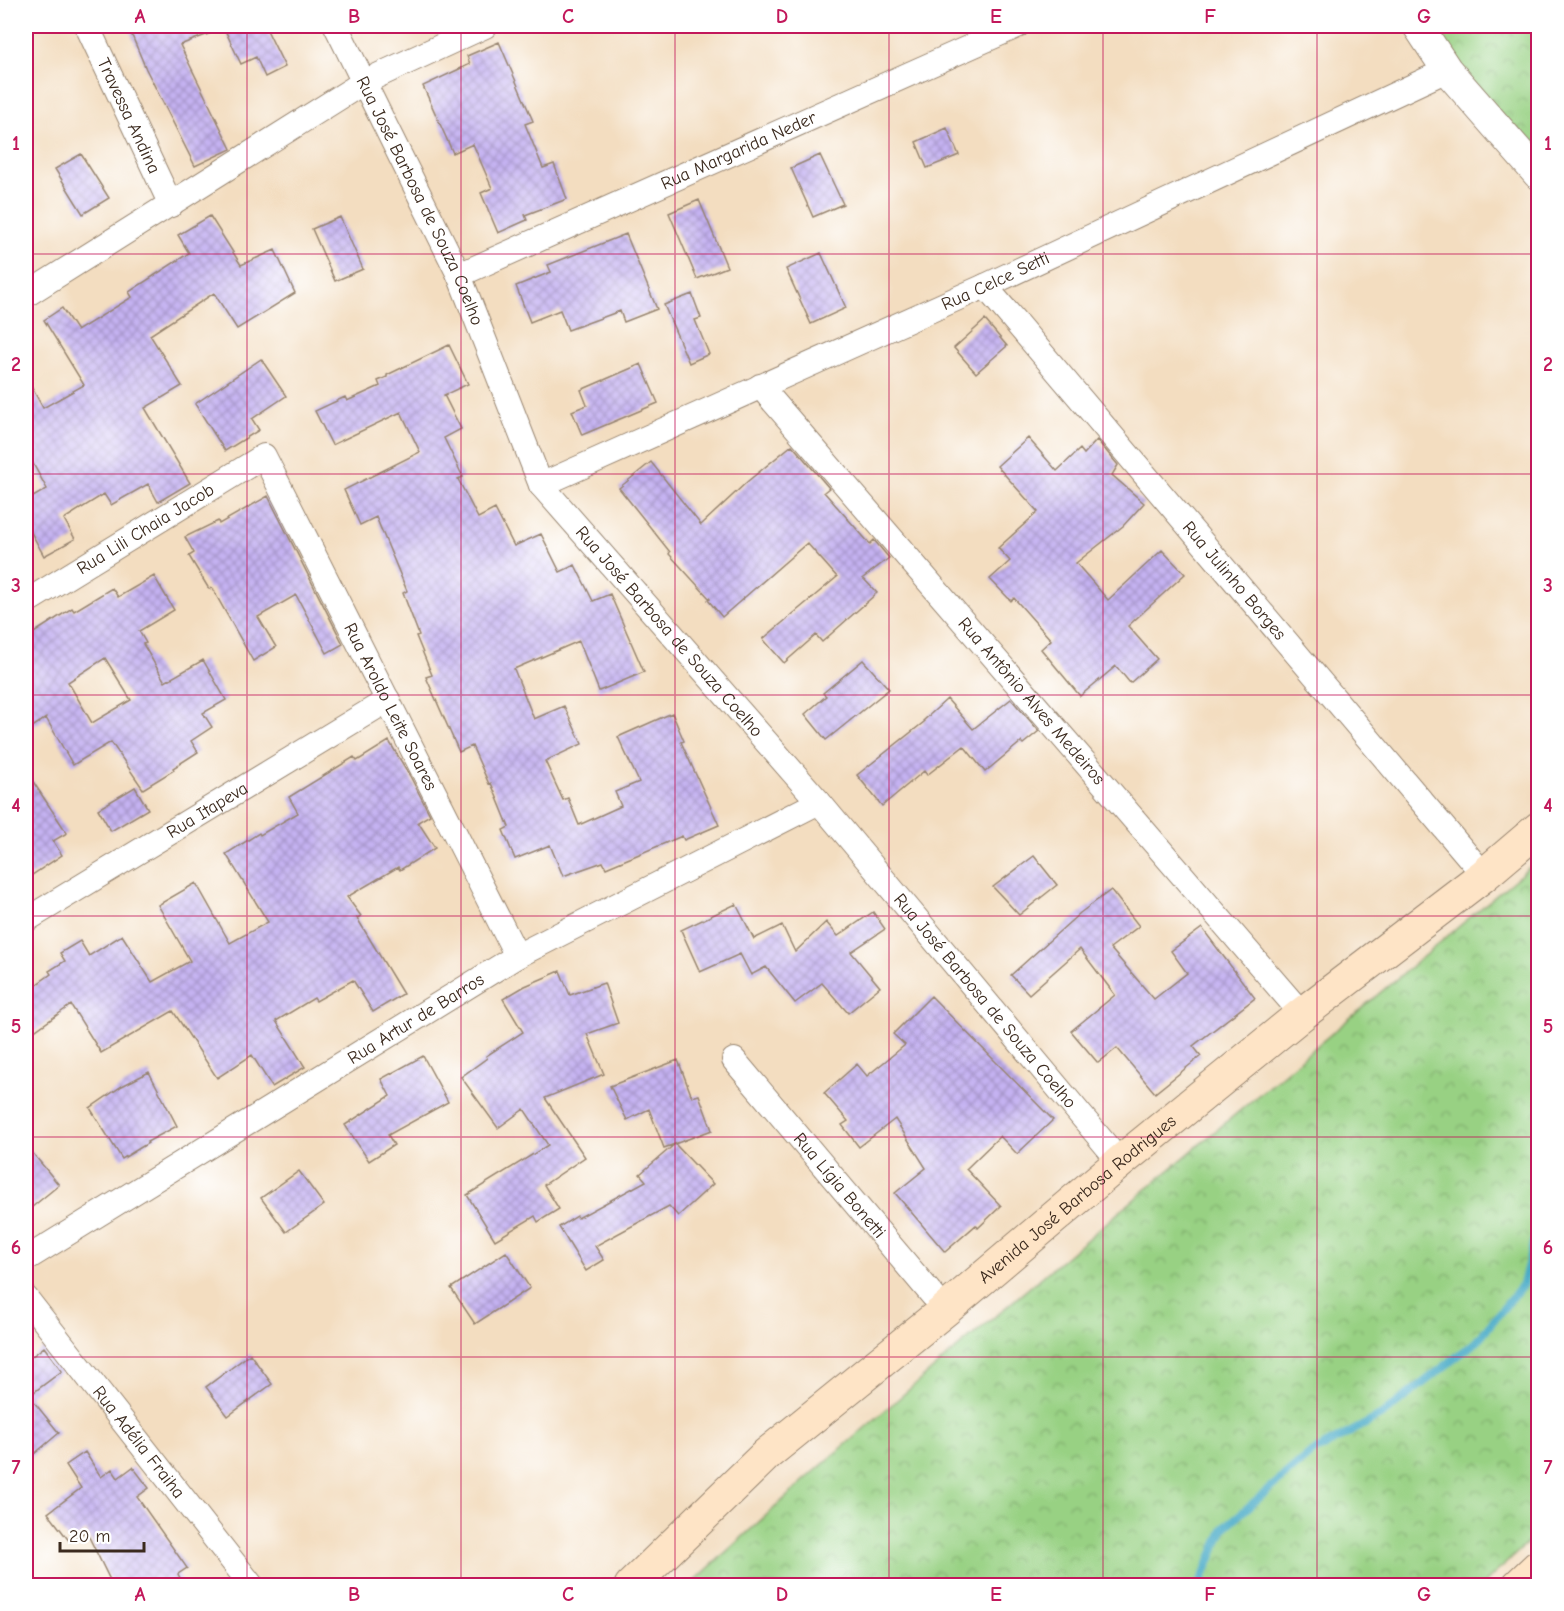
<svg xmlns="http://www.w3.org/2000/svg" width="1564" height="1611" font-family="'Comic Neue',sans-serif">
<defs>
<pattern id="park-crowns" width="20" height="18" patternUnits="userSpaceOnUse" patternTransform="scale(1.5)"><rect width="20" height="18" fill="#98d183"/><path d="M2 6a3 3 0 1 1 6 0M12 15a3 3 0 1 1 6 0" fill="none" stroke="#7daa6b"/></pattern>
<pattern id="building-cross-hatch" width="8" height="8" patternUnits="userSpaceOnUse" patternTransform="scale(1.5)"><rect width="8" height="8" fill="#c5b2f2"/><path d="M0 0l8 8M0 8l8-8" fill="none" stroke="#a191c3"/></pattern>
</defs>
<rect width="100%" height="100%" fill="#fff"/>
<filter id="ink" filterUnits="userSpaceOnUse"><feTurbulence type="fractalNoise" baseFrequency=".0167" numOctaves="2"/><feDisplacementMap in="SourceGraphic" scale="12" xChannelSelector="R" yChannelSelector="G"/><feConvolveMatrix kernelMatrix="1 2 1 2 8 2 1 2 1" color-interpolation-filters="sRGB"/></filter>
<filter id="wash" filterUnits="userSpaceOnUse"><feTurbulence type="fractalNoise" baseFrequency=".008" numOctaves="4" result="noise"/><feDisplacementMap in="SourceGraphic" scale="24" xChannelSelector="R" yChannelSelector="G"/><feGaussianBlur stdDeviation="1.35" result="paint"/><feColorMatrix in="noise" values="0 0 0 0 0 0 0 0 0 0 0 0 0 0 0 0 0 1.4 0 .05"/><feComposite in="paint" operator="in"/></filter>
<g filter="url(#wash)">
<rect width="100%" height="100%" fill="#f3ddc0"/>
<path fill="url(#park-crowns)" stroke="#6a7e50" stroke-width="1.5" d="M1418,26H1538V174Z
M1538,860V1533L1483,1585H690L806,1479L942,1361Z"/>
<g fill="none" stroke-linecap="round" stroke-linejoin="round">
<path stroke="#47aac7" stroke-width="8" d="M1199,1586L1224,1528L1310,1454L1382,1415L1477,1341L1523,1284L1538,1225"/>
</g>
<g id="blocks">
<path fill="url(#building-cross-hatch)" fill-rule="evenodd" d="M128,26H265L285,67L265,77L256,57L241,64L224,28L180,45L231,149L195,166L146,69Z
M499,42L533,121L525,124L543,168L554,164L567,199L525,215L527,220L498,233L481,193L492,188L473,144L453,153L423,86L470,64L467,56Z
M947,128L959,155L927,168L916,142Z
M81,154L109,198L83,214L55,169Z
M820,155L843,204L813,217L791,168Z
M699,200L727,267L697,279L669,213Z
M210,216L241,265L275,250L295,293L237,329L214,293L150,335L182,386L145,408L190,483L158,502L148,484L111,505L104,494L64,519L75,539L44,556L26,523V501L47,489L26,451V377L43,408L84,385L44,320L62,308L77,331L132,297L129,292L189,253L178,235Z
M340,217L363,269L335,281L312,229Z
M626,234L657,309L624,322L620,311L568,330L560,310L530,322L516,286L551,272L548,265Z
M821,253L846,308L811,324L786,269Z
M692,294L701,318L695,320L709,354L689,363L664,305Z
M985,320L1007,346L976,373L954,348Z
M449,345L468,384L444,395L461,429L444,438L463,477L458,479L478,518L495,509L514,546L541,534L560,572L575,565L593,601L610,594L644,672L599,691L579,641L514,669L534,719L564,706L582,744L545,761L563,800L568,798L579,825L621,806L615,792L639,782L618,737L672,713L684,741L681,742L719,825L684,840L682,836L606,868L603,862L563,876L550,845L515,859L503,830L509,827L491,783L489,784L472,746L459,752L426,677L432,675L416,636L419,635L403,593L407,591L376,517L360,525L344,490L420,452L401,412L332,445L315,411L345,397L347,401L380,386L378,381L387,377V375Z
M261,359L286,396L252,419L259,430L225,451L195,404Z
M641,364L658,403L582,435L572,411L587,405L581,390Z
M1028,438L1057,471L1080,449L1084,454L1097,440L1118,465L1112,475L1144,503L1123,526L1076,563L1108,600L1162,550L1185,574L1128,626L1157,659L1130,683L1116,666L1080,696L1041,649L1051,640L1014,598L1011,601L990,579L1010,561L998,548L1038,512L997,466Z
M792,445L829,488L824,492L870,544L874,540L889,558L863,578L877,593L822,642L816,635L784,663L763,639L837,577L807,543L722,617L708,600L710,599L669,554L670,552L619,488L651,462L701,525L748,481Z
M268,496L343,644L327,653L296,595L258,617L276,647L253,661L212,588L209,589L189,556L194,553L185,537L218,521L219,524Z
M154,576L174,610L139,631L146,643L143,644L165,682L203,660L226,700L203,713L212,727L191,741L198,752L173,768L174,770L143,789L111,742L73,765L46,718L26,731V638L72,608L74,611L112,588L118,597ZM105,658L131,700L92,723L68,682Z
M863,660L889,689L826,740L805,714L826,696L823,693Z
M947,699L973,729L1011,699L1039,731L1023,744L1021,742L985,772L964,746L927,775L924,771L882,806L857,775L924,722L923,721Z
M389,741L410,776L430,815L418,822L435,848L400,870L398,867L347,897L361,916L357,918L403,994L373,1012L353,980L316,1001L314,998L276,1021L305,1067L272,1087L252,1055L217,1078L173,1011L101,1053L71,1005L26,1037V992L51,974L49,971L65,961L60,953L80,941L89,956L122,935L152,982L190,961L158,905L196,883L230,943L268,922L226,854L259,833L260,835L298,813L289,797L354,757L357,761Z
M26,771L67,833L53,841L62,855L26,879Z
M135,787L148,809L111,831L98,809Z
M1034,856L1057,885L1019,915L993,887Z
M1111,890L1139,926L1110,948L1154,999L1187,973L1171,951L1202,928L1255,998L1193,1046L1201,1056L1155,1093L1117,1048L1098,1063L1071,1031L1115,995L1080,949L1029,994L1011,975L1080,913Z
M736,904L754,939L782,925L795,952L826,922L838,936L873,912L885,929L851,952L880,987L848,1013L822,983L795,1003L766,967L751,975L740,954L700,972L681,930Z
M560,971L570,995L604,983L618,1023L587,1034L604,1074L545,1098L585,1157L544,1185L559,1209L538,1222L535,1216L495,1240L467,1195L548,1145L524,1109L498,1128L461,1077L487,1058L486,1056L523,1032L503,999L525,986Z
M931,996L1053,1120L1017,1154L1000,1136L966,1169L1001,1206L978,1228L976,1225L945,1252L895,1193L926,1168L895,1119L859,1147L842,1125L848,1121L824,1093L857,1064L867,1076L905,1045L893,1034Z
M423,1056L448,1102L388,1135L394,1145L369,1161L345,1125L390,1096L381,1079Z
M678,1060L692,1097L699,1095L712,1130L664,1148L649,1109L627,1120L610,1086Z
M149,1072L177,1126L147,1142L148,1143L122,1159L90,1108L122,1086Z
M675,1144L713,1184L678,1216L669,1206L595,1246L604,1260L586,1271L559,1227L577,1216L578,1218L646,1181L640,1174Z
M26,1145L59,1185L26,1212Z
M299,1171L324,1205L286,1232L261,1198Z
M506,1252L530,1288L475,1324L451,1288Z
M44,1347L62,1371L29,1396L59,1433L26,1461V1361Z
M250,1354L272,1384L228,1416L206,1387Z
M85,1452L101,1477L112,1469L118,1478L133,1467L149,1488L137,1497L187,1568L178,1574L184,1586H113L86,1531L70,1542L48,1513L81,1488L66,1465Z"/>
</g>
</g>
<g filter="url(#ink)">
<use href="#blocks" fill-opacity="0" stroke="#97846f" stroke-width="1.5"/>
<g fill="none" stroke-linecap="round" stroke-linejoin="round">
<defs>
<g id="minor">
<path id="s1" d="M87,26L171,205"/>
<path id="s2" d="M336,26L459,275L541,485L819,802L1120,1162"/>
<path id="s3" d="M459,275L1017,26"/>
<path id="s4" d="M985,286L1484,875"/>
<path d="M26,295L364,82L485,26"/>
<path id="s5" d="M760,386L1302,1014"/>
<path id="s6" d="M541,485L985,286L1447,70"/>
<path id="s7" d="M26,602L264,456L517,956"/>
<path id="s8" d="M26,920L388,700"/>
<path id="s9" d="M734,1060L945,1310"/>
<path id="s10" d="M26,1259L517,956L819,802"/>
<path id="s11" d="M26,1298L252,1586"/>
</g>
<path id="tertiary" d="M1418,26L1447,70L1538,174"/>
<g id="secondary">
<path id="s12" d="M631,1586L767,1454L945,1310L1120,1162L1302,1014L1484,875L1538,829"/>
<path d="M1518,1586L1538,1567"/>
</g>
</defs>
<use href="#minor" stroke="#97846f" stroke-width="26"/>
<use href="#tertiary" stroke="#97846f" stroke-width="32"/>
<use href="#secondary" stroke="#97846f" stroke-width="35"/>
<use href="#minor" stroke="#fff" stroke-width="24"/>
<use href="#tertiary" stroke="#fff" stroke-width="30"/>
<use href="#secondary" stroke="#fee4c6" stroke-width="33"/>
</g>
</g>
<path fill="none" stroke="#c2185b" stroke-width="1.5" stroke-opacity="0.55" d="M247,26V1586M461,26V1586M675,26V1586M889,26V1586M1103,26V1586M1317,26V1586M26,254H1538M26,474H1538M26,695H1538M26,916H1538M26,1137H1538M26,1357H1538"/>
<g text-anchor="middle" stroke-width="5" stroke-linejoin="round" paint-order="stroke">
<g font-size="18" fill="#3b2a1e" stroke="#fff">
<text dy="6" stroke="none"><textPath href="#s1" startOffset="99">Travessa Andina</textPath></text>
<text dy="6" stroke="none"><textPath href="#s3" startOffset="306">Rua Margarida Neder</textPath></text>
<text dy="6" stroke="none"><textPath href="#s2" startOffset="194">Rua José Barbosa de Souza Coelho</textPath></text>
<text dy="6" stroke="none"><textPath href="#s6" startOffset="498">Rua Celce Setti</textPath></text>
<text dy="6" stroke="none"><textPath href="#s7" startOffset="140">Rua Lili Chaia Jacob</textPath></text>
<text dy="6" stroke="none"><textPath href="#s4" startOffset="386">Rua Julinho Borges</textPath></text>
<text dy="6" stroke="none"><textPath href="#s2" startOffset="698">Rua José Barbosa de Souza Coelho</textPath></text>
<text dy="6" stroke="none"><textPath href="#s5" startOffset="416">Rua Antônio Alves Medeiros</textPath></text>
<text dy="6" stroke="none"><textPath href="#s7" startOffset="560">Rua Aroldo Leite Soares</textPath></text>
<text dy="6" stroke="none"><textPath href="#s8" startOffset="212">Rua Itapeva</textPath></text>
<text dy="6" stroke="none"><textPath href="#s2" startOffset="1184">Rua José Barbosa de Souza Coelho</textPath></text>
<text dy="6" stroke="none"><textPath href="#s10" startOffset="458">Rua Artur de Barros</textPath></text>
<text dy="6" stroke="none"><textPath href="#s9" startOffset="164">Rua Lígia Bonetti</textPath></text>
<text dy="6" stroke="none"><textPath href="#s12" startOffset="591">Avenida José Barbosa Rodrigues</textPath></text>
<text dy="6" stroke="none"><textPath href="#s11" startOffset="183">Rua Adélia Fraiha</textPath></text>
</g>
</g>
<rect width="1564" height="1611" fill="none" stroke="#fff" stroke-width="66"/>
<path d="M60 1542v9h84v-9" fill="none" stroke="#3b2a1e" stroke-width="3"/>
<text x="69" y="1542" font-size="18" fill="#3b2a1e" stroke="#ffffff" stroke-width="4.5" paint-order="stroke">20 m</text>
<rect x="33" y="33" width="1498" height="1545" fill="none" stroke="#c2185b" stroke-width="2"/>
<g font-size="20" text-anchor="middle" font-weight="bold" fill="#c2185b">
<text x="140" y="23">A</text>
<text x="354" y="23">B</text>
<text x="568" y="23">C</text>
<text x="782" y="23">D</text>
<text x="996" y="23">E</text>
<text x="1210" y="23">F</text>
<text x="1424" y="23">G</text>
<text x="16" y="150">1</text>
<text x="1548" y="150">1</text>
<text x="16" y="371">2</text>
<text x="1548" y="371">2</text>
<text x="16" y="592">3</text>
<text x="1548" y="592">3</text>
<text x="16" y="812">4</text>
<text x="1548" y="812">4</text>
<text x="16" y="1033">5</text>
<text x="1548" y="1033">5</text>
<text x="16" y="1254">6</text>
<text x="1548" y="1254">6</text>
<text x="16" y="1474">7</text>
<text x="1548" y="1474">7</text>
<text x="140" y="1601">A</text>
<text x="354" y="1601">B</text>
<text x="568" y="1601">C</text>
<text x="782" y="1601">D</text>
<text x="996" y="1601">E</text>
<text x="1210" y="1601">F</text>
<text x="1424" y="1601">G</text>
</g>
</svg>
